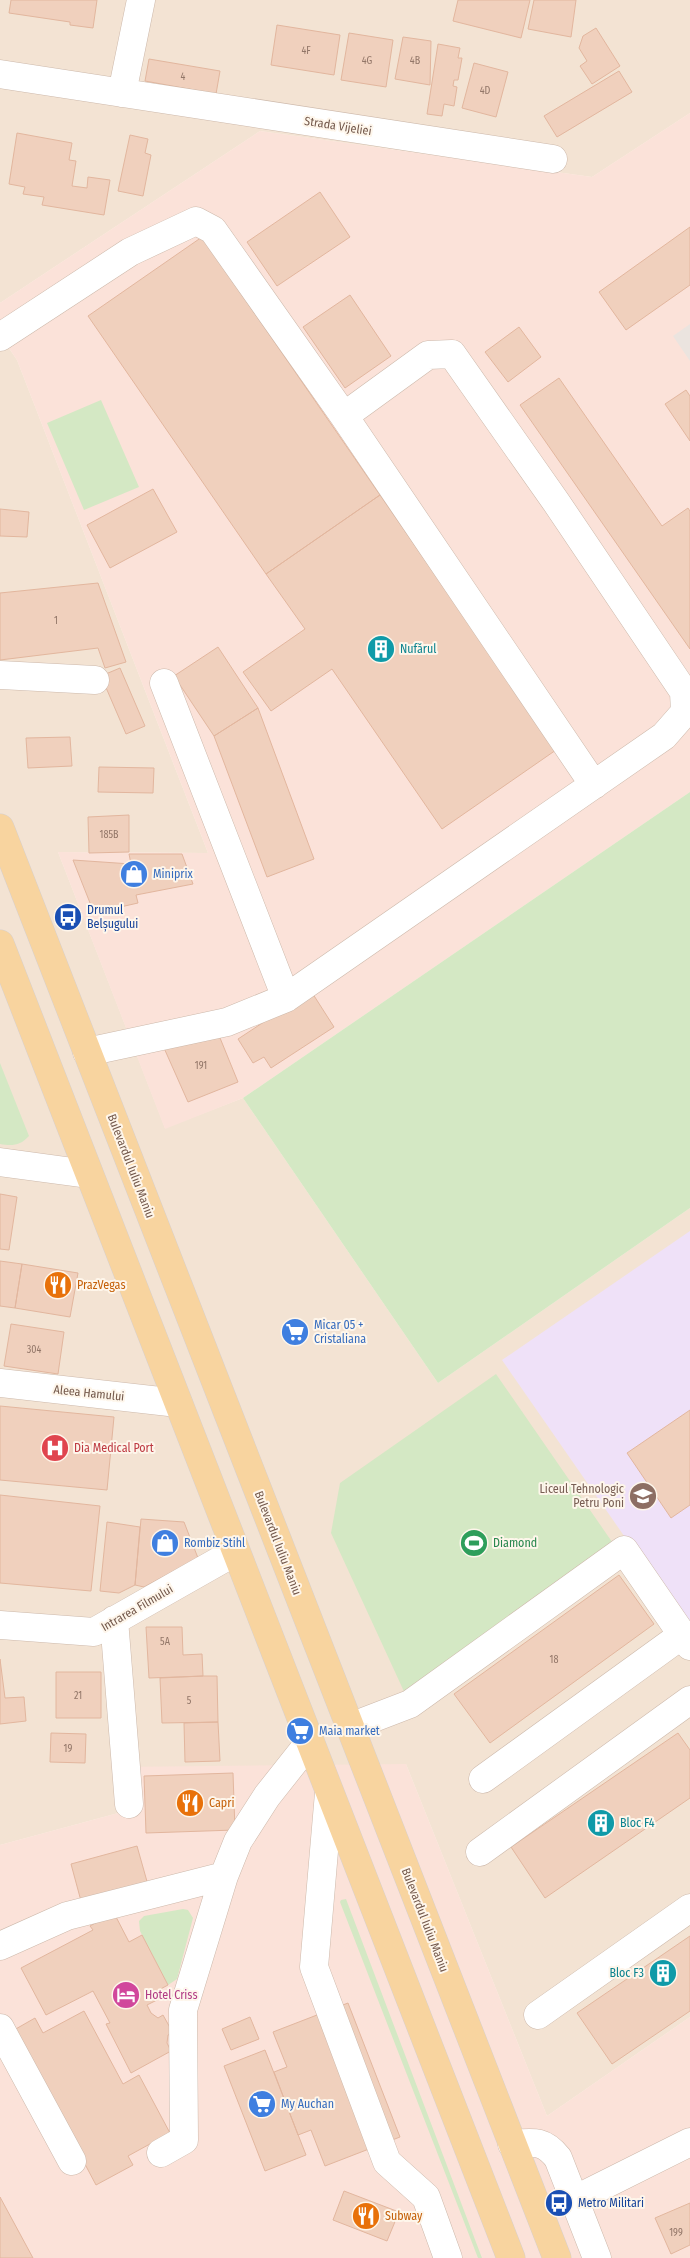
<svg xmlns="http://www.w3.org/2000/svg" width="690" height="2258" font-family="'Fira Sans Condensed',sans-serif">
<rect width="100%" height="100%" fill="#fbf2e5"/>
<path fill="#f3e3d3" d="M0,0H690V113L592,177L260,131L0,303Z
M0,335L17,360L208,853L58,852L165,1128L243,1098L438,1383L690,1208V2017L547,2116L406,1764L122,1812L0,1845Z"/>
<path fill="#fbe2d9" d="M690,113V792L243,1098L165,1129L58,852L208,853L17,360L0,335V303L260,131L592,177Z
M406,1764L547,2116L690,2017V2258H0V1845L122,1812L118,1767Z"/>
<path fill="#ebe4df" d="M690,324V361L673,336Z"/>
<path fill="#efe1f8" d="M690,1231V1631L502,1360Z"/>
<path fill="#d4e8c4" d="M101,400L139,487L84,510L47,423Z
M690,792V1208L438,1383L243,1098Z
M0,1063L29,1136C20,1146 12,1146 0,1144Z
M496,1374L619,1552L407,1698L331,1533L340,1483Z
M346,1899L482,2258H478L340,1902L341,1900Z
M183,1909L188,1910L193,1918L177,1979L168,1985L140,1931L139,1921L144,1916Z"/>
<path fill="#f0d0bd" stroke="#e2b69e" d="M11,0H97L93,28L70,25V22L9,13Z
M458,0H530L521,38L453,21Z
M534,0H576L571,37L528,29Z
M277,25L340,35L334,75L271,65Z
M596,28L620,66L592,84L580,66L587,61L579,48L583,36Z
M349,33L393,40L386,87L341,80Z
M403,37L431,41L430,85L395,79Z
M438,44L460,48L458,58H462L458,80H454L453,86L457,87L454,106L444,104L442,116L427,114Z
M149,59L220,71L216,94L145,81Z
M474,63L508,72L496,117L462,108Z
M619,71L632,92L557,137L544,116Z
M17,133L72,143L69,160L76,161L72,186L87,188L88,177L110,180L104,215L42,205L44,197L23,194L25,187L9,184Z
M130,135L148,139L145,153L151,155L143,196L118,191Z
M320,192L350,237L277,286L247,242Z
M690,227V285L626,330L599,292Z
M202,237L380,495L266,574L88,316Z
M350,295L391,356L345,388L303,327Z
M519,327L541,357L508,382L485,352Z
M559,378L662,526L688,508L690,511V649L520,405Z
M686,390L690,396V441L665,404Z
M153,489L177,532L110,568L87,525Z
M380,495L556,750L442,829L332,669L271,711L243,672L305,629L266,574Z
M0,509L29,512L27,537L0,536Z
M98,583L126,662L105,668L98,648L0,660V593Z
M218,647L258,708L214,736L174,676Z
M120,668L145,726L126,734L101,676Z
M258,708L314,859L267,877L214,736Z
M70,737L72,766L28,768L26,738Z
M99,767L154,768L153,793L98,792Z
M129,815V852L89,853L88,817Z
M129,854H182L193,884L136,895L138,903L94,913L73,860L131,864Z
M311,991L334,1027L271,1068L264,1057L253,1063L238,1039Z
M218,1033L238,1082L188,1102L164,1048Z
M0,1194L17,1197L9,1250L0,1249Z
M0,1261L22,1264L15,1308L0,1306Z
M22,1264L78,1273L70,1317L15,1308Z
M11,1324L64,1332L58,1374L4,1366Z
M0,1406L114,1417L107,1490L0,1480Z
M690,1410V1505L671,1518L627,1453Z
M0,1495L100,1506L91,1591L0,1583Z
M141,1519L184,1522L198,1558L144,1587L135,1585Z
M107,1522L140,1527L135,1585L119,1593L100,1591Z
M619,1575L654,1624L490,1743L454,1694Z
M146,1627H182L183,1655L202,1654L203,1676L149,1678Z
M0,1659L5,1698L24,1697L26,1721L0,1724Z
M56,1672H101V1718H56Z
M203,1676H217L218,1722L162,1723L160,1678Z
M218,1722L220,1761L185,1762L184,1723Z
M51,1733L86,1734L85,1763L50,1762Z
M678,1733L690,1750V1798L545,1898L511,1847Z
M233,1773L235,1830L146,1833L144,1776Z
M137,1846L148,1885L81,1901L71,1864Z
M114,1913L129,1942L142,1935L168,1985L155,1992L159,1999L147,2005L151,2013L158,2018L163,2015L173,2033L168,2035L167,2043L171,2051L131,2073L106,2024L110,2023L93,1991L46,2015L21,1968L93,1930L90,1926Z
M690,1936V2011L612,2064L577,2013Z
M348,2003L400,2137L325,2166L311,2130L298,2135L274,2072L287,2067L273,2032Z
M84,2011L123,2084L139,2075L170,2133L128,2156L133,2165L96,2185L14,2030L35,2018L43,2033Z
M250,2017L259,2039L231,2050L222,2029Z
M265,2050L306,2155L265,2171L224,2066Z
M344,2191L399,2212L387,2241L333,2220Z
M0,2197L33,2258H0Z
M690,2203V2245L671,2254L655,2218Z"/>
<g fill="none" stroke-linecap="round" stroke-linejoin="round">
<defs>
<path id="minor" d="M0,74L553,159
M122,93L141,0
M0,337L130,252L196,221L213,230L344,416L594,785
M0,675L95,680
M164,683L286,998
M87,1052L227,1022L286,998L664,736L685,712L684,692L556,502L452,354L428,355L344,416
M0,1162L88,1174
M0,1383L178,1403
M114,1620L129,1804
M0,1625L94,1632L235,1552
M350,1727L410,1704L624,1550L690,1646
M483,1779L682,1635
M329,1793L314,1967L387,2162L426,2197L448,2258
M480,1852L690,1700
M0,1946L67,1916L224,1876
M538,2015L690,1908
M0,2028L72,2161
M512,2144C534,2142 544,2140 558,2158L597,2258
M161,2153L184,2140L183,2010L224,1876L238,1841L267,1796L309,1743
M574,2200L690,2142"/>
<path id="major" d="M0,828L557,2258
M0,944L511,2258"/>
</defs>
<use href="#minor" stroke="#cdb9ab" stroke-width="29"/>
<use href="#major" stroke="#d8d0cd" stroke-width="29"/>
<use href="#minor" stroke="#fff" stroke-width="28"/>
<use href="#major" stroke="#f8d49f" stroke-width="28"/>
</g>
<defs>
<symbol id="building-disc" viewBox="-11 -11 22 22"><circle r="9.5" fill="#0f9aa8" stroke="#fef6eb"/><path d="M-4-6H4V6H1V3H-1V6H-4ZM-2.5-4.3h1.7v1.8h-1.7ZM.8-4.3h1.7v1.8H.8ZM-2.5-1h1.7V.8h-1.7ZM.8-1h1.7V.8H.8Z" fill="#fff"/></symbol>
<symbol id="shop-disc" viewBox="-11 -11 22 22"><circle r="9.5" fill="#3f7fe0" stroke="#fef6eb"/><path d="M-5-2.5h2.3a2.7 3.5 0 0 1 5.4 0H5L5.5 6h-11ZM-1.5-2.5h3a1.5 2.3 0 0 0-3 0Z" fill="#fff"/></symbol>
<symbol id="bus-disc" viewBox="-11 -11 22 22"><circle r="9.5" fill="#1a4fb4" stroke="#fef6eb"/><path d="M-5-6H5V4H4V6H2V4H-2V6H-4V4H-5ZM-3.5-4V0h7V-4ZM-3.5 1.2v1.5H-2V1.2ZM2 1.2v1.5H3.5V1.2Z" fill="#fff"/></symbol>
<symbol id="restaurant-disc" viewBox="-11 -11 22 22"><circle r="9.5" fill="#e8710a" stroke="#fef6eb"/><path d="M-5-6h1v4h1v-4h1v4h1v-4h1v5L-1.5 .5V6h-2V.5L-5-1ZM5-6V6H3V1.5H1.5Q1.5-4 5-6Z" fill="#fff"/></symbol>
<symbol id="supermarket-disc" viewBox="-11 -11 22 22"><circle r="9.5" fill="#3f7fe0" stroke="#fef6eb"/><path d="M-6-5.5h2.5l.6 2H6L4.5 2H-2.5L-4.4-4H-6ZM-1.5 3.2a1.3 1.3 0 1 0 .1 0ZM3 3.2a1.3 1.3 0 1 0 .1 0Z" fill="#fff"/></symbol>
<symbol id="hospital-disc" viewBox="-11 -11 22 22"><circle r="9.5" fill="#e0444e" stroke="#fef6eb"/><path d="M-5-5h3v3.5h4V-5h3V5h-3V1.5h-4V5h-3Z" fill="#fff"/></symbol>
<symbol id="school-disc" viewBox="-11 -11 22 22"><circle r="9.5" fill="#8d6e63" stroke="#fef6eb"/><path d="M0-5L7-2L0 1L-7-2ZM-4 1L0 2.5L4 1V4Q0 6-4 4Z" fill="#fff"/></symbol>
<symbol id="stadium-disc" viewBox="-11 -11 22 22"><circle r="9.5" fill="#2e9e5b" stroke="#fef6eb"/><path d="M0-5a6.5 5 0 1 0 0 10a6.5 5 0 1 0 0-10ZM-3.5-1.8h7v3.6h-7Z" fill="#fff"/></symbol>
<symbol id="hotel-disc" viewBox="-11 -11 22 22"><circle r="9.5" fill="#d1479c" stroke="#fef6eb"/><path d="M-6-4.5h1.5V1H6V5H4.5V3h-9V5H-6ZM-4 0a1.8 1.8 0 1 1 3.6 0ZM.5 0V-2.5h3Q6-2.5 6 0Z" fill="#fff"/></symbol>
</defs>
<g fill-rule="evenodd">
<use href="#building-disc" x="365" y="633" width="32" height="32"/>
<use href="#shop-disc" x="118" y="858" width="32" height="32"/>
<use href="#bus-disc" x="52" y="901" width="32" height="32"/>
<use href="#restaurant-disc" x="42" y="1269" width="32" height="32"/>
<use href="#supermarket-disc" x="279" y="1316" width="32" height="32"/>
<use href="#hospital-disc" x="39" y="1432" width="32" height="32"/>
<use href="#school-disc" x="627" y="1480" width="32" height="32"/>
<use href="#shop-disc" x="149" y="1527" width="32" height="32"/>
<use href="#stadium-disc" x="458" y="1527" width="32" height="32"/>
<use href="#supermarket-disc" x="284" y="1715" width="32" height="32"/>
<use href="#restaurant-disc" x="174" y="1787" width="32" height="32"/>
<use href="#building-disc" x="585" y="1807" width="32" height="32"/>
<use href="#building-disc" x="647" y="1957" width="32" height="32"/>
<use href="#hotel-disc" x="110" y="1979" width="32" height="32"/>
<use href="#supermarket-disc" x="246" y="2088" width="32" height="32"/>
<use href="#bus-disc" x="543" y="2187" width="32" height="32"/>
<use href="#restaurant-disc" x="350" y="2200" width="32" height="32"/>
</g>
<g text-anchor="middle" stroke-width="4" stroke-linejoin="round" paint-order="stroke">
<g font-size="10" fill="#927668">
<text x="306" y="54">4F</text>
<text x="367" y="64">4G</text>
<text x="415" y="64">4B</text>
<text x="183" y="80">4</text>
<text x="485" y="94">4D</text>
<text x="56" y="624">1</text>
<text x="109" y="838">185B</text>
<text x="201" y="1069">191</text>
<text x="34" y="1353">304</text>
<text x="165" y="1645">5A</text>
<text x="554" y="1663">18</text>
<text x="78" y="1699">21</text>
<text x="189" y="1704">5</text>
<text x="68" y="1752">19</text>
<text x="676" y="2236">199</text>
</g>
<g font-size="12" fill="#73584b" stroke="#fef6eb">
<text transform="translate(338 126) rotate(9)" y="4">Strada Vijeliei</text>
<text transform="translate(131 1166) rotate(69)" y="4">Bulevardul Iuliu Maniu</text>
<text transform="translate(89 1393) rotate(6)" y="4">Aleea Hamului</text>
<text transform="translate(278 1543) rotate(69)" y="4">Bulevardul Iuliu Maniu</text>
<text transform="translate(137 1608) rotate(-30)" y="4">Intrarea Filmului</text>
<text transform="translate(425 1920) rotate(69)" y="4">Bulevardul Iuliu Maniu</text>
</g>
<g font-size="12" fill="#0d838f" stroke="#fef6eb" text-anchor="start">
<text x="400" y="653">Nufărul</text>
<text x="620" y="1827">Bloc F4</text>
<text x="644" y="1977" text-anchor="end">Bloc F3</text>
</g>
<g font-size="12" fill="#366cbe" stroke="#fef6eb" text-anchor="start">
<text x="153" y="878">Miniprix</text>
<text x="314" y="1329">Micar 05 +<tspan x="314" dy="14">Cristaliana</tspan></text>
<text x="184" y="1547">Rombiz Stihl</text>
<text x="319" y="1735">Maia market</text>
<text x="281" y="2108">My Auchan</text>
</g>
<g font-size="12" fill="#164399" stroke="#fef6eb" text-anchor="start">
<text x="87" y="914">Drumul<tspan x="87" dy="14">Belșugului</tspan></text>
<text x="578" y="2207">Metro Militari</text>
</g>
<g font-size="12" fill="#c56008" stroke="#fef6eb" text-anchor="start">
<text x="77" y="1289">PrazVegas</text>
<text x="209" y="1807">Capri</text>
<text x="385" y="2220">Subway</text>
</g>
<g font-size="12" fill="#be3a42" stroke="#fef6eb" text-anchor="start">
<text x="74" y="1452">Dia Medical Port</text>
</g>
<g font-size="12" fill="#785e54" stroke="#fef6eb" text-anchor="end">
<text x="624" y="1493">Liceul Tehnologic<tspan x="624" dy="14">Petru Poni</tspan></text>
</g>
<g font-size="12" fill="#27864d" stroke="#fef6eb" text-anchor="start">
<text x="493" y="1547">Diamond</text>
</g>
<g font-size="12" fill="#b23c85" stroke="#fef6eb" text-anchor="start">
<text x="145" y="1999">Hotel Criss</text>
</g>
</g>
</svg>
